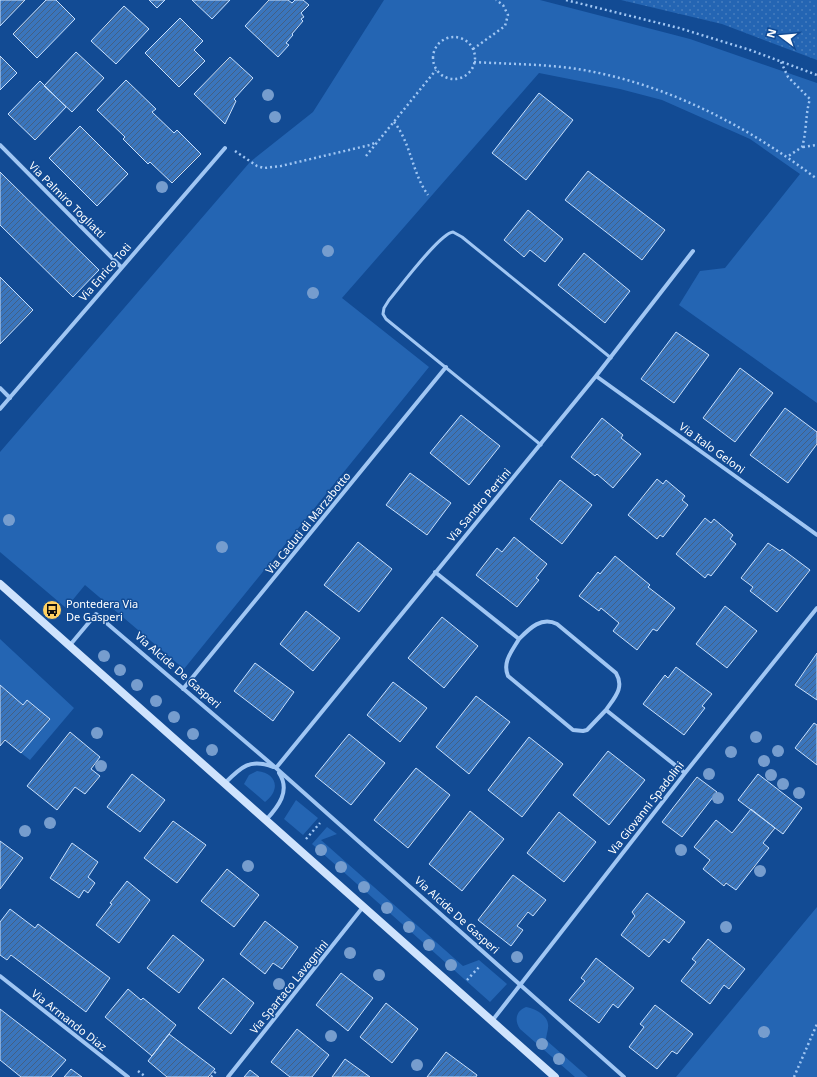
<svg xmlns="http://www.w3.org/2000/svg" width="817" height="1077" font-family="'Noto Sans',sans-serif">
<defs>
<pattern id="park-dots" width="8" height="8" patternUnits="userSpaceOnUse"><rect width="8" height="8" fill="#2465b3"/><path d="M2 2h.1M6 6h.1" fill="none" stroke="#457cbe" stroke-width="1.8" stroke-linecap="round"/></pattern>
<pattern id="building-hatch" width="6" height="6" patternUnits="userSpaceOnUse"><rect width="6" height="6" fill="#3a75bc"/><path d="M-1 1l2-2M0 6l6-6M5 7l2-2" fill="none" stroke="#436084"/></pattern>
</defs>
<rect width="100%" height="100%" fill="#124b94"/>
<path fill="#2465b3" d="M384,0H540L690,39L817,83V403L679,305L700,271L725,268L800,174L750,139L662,100L620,89L539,73L342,298L429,367L184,669L85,585L66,608L0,552V452L250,162L313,112Z
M0,639L74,708L30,760L21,753L50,719L23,705L0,685Z
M257,771C277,773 281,790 265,802L244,784L249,775Z
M296,800L318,818L303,835L284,819Z
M327,827L337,834L321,840L463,966L479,960L507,984L490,1002L312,844Z
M817,907V1077H676Z
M526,1007C534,1008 547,1015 548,1024C549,1028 546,1035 546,1040L588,1077H575L520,1029C514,1020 516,1011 526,1007Z"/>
<path fill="url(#park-dots)" d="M621,0H817V60L722,24Z"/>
<path fill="url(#building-hatch)" stroke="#c8e0fd" d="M0,0H25L0,26Z
M46,0H56L75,19L37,58L13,34Z
M149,0H165L157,8Z
M192,0H230L212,19Z
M269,0H288L292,3L295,0H303L309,5L301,13L304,17L301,19L303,21L292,34L293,35L286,43L289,45L278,57L245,26Z
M124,6L149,29L116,64L91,41Z
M180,18L203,41L194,50L205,61L179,87L145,53Z
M76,52L104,78L72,112L44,86Z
M0,56L17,73L0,90Z
M230,57L253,78L234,99L236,101L225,124L194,94Z
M126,80L156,109L152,112L174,133L177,130L201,154L172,183L150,162L148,164L123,139L125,137L97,110Z
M40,81L66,107L35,140L8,114Z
M539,93L573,120L526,180L492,153Z
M80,126L128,174L97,206L49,158Z
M588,171L665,230L642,260L565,200Z
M0,172L99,270L73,297L0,225Z
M528,210L563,239L545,262L530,250L524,257L504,240Z
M584,253L630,291L605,323L558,285Z
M0,277L33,310L0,344Z
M676,332L709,355L674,403L641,379Z
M740,368L773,393L735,442L703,418Z
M785,408L817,432V444L788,483L750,455Z
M461,415L500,446L469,485L430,453Z
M602,418L623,435L621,438L641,454L613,488L597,474L595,476L571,457Z
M410,473L451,503L427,535L386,505Z
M657,479L663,484L666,480L685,496L682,500L688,505L663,537L660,535L657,539L628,515Z
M560,480L592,505L562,544L530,519Z
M705,518L711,523L714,519L733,535L730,539L736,544L711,576L708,574L705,578L676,554Z
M514,537L547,564L536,578L539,580L517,607L476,575L497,548L502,552Z
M358,542L392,569L359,612L324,585Z
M768,543L780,551L782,549L810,570L777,612L750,591L753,587L741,578Z
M615,556L650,585L648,587L675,608L657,631L653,629L637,650L613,631L619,623L601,608L599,611L579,596L598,572L600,574Z
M725,606L757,631L727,668L696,644Z
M306,611L340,638L313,671L280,644Z
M442,617L478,646L444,688L408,658Z
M817,653V700L795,685Z
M255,663L294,692L273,721L234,691Z
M676,667L712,694L702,706L705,708L684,735L643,704L665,675L668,678Z
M393,682L427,708L400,742L367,715Z
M0,685L23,705L27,700L50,719L21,753L5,740L0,746Z
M476,696L510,722L469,774L436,747Z
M814,723L817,725V765L795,748Z
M70,732L100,757L91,769L100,776L85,794L75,787L57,810L27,786Z
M349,734L385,763L351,805L315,776Z
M529,737L563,764L522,817L488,790Z
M608,751L645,780L609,825L573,795Z
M416,768L450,795L408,848L374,820Z
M132,774L165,800L140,832L107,807Z
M758,774L802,808L783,834L738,800Z
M697,777L717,792L682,837L662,822Z
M751,809L775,828L763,843L769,848L736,890L726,883L724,886L703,869L710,860L694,847L716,820L732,833Z
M470,811L504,839L462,891L429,864Z
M559,812L596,842L564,882L527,853Z
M173,821L206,845L177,883L144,858Z
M0,841L23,858L0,889Z
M72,843L98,862L88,877L95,883L88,893L84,890L79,898L50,878Z
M227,869L259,895L234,927L201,901Z
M513,875L546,900L533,916L528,912L517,926L523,930L511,946L478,920Z
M127,881L150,900L119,943L96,925L112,904L110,903Z
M647,893L685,922L669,943L664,939L649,957L621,935L635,916L632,912Z
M10,909L35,928L38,924L110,978L86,1012L11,955L7,960L0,955V922Z
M265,921L298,947L282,969L273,963L265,974L240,954Z
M173,935L204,960L179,993L147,968Z
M708,939L745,969L729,989L724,985L710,1004L681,981L696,962L692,959Z
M596,958L634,988L618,1008L613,1004L599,1023L569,1000L585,981L581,978Z
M341,973L373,998L348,1031L316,1005Z
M223,978L254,1003L231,1034L198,1008Z
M128,989L141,1000L143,998L176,1025L152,1056L105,1017Z
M386,1003L418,1029L392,1063L360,1037Z
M655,1005L693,1034L677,1054L672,1051L657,1069L629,1047L644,1027L640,1024Z
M0,1009L66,1060L51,1077H21L0,1060Z
M297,1029L329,1055L312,1077H290L271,1062Z
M169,1034L215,1069L208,1077H167L148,1061Z
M446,1052L477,1075L476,1077H427Z
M345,1059L370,1077H332Z
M71,1069L82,1077H64Z
M250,1070L259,1077H244Z"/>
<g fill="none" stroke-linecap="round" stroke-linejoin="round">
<path stroke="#a0c6f3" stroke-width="2.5" stroke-dasharray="2 3" stroke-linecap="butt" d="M566,0L679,28L750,50L817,75
M433 58a21 21 0 1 1 42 0a21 21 0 1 1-42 0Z
M473,49L505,26L508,15L503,5L496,0
M474,62C507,64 539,64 571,68C661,81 745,124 817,179
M781,62L788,77L810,99C805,115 807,131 802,147L787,157
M394,122C411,143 412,173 428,195
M803,147L817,145
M235,151L257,166L264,168L281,166L370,145L377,142
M366,156L436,70
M306,839L320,823
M467,980L480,966
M138,1071L146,1077
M211,1077L217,1070
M794,1077L817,1024"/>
<path stroke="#a0c6f3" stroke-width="3" d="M541,445L386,319L383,314L384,308L389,300C400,287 440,233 453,232L462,237L611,358"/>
<path stroke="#a0c6f3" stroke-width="4" d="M0,145L121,267
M596,376L817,535
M0,388L10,398
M0,409L225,148
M435,572L519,639C512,651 502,662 508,676L573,730L583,731L587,730L606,710L685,773
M519,639C529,629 541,616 557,624L616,673C625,688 614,698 606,710
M70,645L96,614L276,768L624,1077
M183,689L446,367
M276,768L596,376L693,251
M225,783C241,767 250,758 273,767
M266,820C278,807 291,791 279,773
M0,976L128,1077
M492,1021L685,773L817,608
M228,1077L363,907"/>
<path stroke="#cfe3fd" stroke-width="8" d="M0,584L555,1077"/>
</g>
<g fill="#769dce">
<circle cx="268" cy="95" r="6"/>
<circle cx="275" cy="117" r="6"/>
<circle cx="162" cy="187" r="6"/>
<circle cx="328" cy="251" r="6"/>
<circle cx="313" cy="293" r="6"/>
<circle cx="9" cy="520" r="6"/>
<circle cx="222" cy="547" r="6"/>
<circle cx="104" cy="656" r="6"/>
<circle cx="120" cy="670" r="6"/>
<circle cx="137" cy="685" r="6"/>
<circle cx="156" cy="701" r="6"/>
<circle cx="174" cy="717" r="6"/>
<circle cx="97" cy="733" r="6"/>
<circle cx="193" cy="734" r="6"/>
<circle cx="756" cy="737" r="6"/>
<circle cx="212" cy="750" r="6"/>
<circle cx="778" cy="751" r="6"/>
<circle cx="731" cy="752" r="6"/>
<circle cx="764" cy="761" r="6"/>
<circle cx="101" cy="766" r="6"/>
<circle cx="709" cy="774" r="6"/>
<circle cx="771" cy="775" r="6"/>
<circle cx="783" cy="784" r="6"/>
<circle cx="799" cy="793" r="6"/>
<circle cx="718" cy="798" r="6"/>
<circle cx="50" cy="823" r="6"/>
<circle cx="25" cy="831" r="6"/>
<circle cx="321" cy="850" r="6"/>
<circle cx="681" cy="850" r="6"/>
<circle cx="248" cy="866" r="6"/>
<circle cx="341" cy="867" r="6"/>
<circle cx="760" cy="871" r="6"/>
<circle cx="364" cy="887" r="6"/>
<circle cx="387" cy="908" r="6"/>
<circle cx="409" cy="927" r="6"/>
<circle cx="726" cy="927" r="6"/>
<circle cx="429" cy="945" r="6"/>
<circle cx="350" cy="953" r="6"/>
<circle cx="517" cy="957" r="6"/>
<circle cx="451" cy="965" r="6"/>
<circle cx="379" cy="975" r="6"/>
<circle cx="279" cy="984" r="6"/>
<circle cx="764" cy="1032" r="6"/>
<circle cx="331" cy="1036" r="6"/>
<circle cx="542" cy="1044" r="6"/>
<circle cx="559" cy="1059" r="6"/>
<circle cx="417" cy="1065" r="6"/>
</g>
<defs>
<symbol id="bus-disc" viewBox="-11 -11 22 22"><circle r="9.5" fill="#ffd162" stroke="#124b94"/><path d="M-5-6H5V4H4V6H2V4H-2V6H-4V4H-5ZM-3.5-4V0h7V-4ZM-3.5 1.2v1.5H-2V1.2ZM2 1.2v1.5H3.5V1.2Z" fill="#111"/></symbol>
</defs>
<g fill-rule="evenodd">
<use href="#bus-disc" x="41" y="599" width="22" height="22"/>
</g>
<g text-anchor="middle" stroke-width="3" stroke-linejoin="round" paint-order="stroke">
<g font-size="11" fill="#fff" stroke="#124b94">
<text transform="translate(67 200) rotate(45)" y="4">Via Palmiro Togliatti</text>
<text transform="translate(105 272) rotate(-49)" y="4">Via Enrico Toti</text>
<text transform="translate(712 448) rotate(36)" y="4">Via Italo Geloni</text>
<text transform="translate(479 505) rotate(-50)" y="4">Via Sandro Pertini</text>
<text transform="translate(308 523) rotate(-51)" y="4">Via Caduti di Marzabotto</text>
<text transform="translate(178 670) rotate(41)" y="4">Via Alcide De Gasperi</text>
<text transform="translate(646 808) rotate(-52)" y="4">Via Giovanni Spadolini</text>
<text transform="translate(457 915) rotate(42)" y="4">Via Alcide De Gasperi</text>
<text transform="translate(289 987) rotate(-51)" y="4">Via Spartaco Lavagnini</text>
<text transform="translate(69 1020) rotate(38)" y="4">Via Armando Diaz</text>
</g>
<g font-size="11" fill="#fff" stroke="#124b94" text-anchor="start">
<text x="66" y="608">Pontedera Via<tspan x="66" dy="13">De Gasperi</tspan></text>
</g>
</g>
<g transform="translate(781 36) rotate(286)" stroke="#124b94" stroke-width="3" paint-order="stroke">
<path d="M0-3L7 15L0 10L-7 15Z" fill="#ffffff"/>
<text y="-6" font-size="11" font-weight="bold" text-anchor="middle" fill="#ffffff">N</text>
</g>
</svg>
